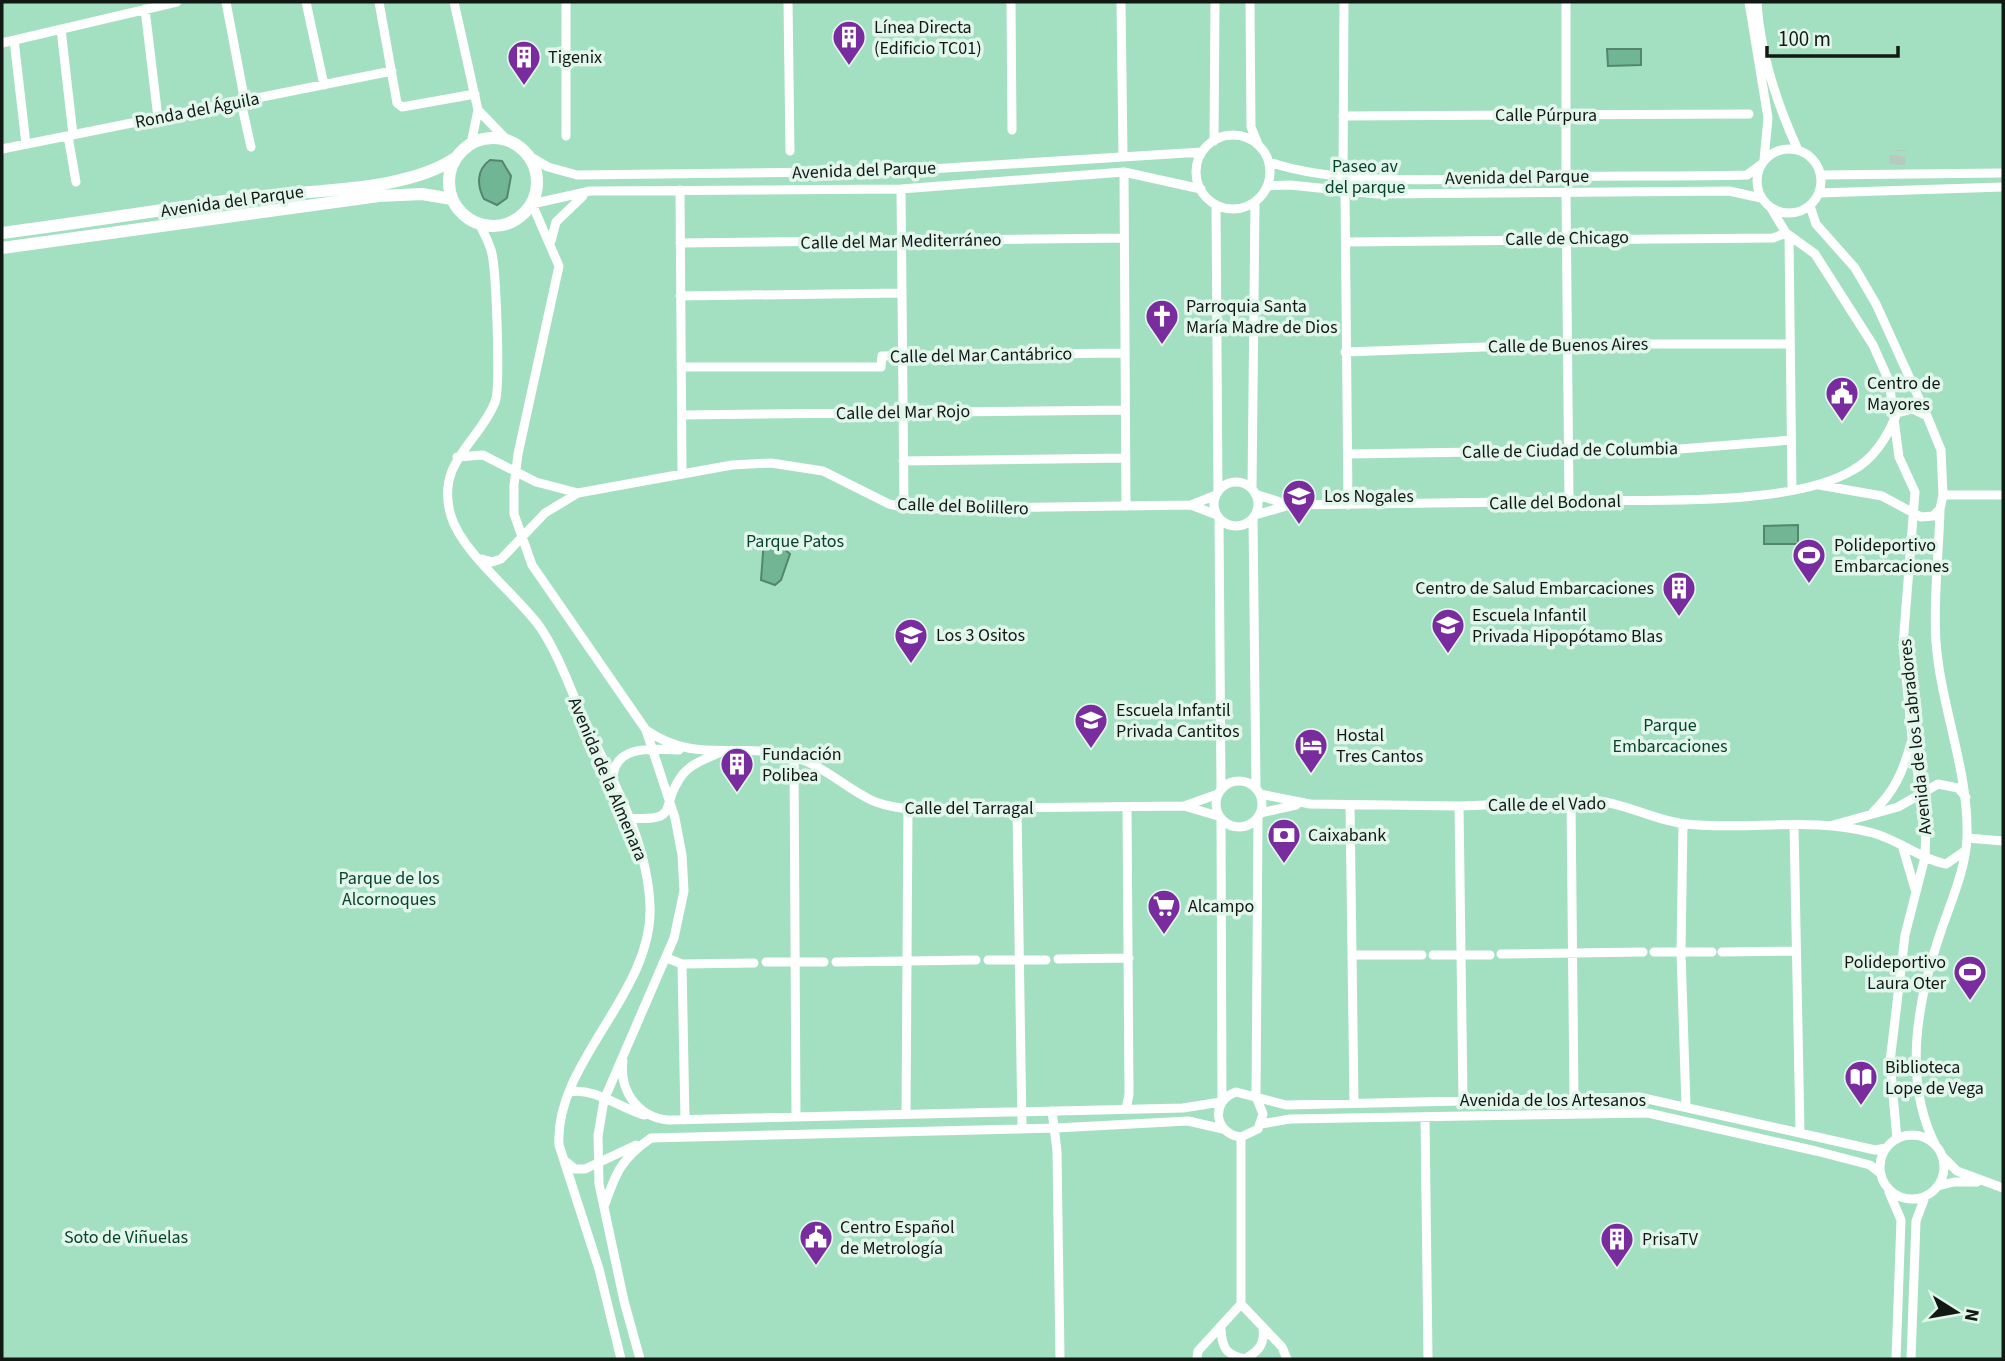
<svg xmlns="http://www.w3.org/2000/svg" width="2005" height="1361" font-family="'Source Sans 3',sans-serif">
<rect width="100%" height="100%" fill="#d5e9de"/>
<path fill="#a3e0c1" d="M2,2H2003V1359H2Z"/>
<path fill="#70b594" stroke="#54866e" stroke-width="2" d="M1607,49H1641V65L1608,66Z
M490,160L502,161L511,176L507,198L497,205L484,199C477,186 476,170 490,160Z
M1798,525V544H1764V526Z
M764,539L778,543L790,554L781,580L775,585L761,580Z"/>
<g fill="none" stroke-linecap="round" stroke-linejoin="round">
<path stroke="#b8cac0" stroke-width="9" stroke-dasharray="9 4.5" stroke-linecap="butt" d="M1894,164V150
M1901,165V150"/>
<path stroke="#fff" stroke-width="9" d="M226,2L245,102
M306,2L324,85
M379,2L397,103L402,107L475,94
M454,2L478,110L471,144
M566,2V136
M788,2L790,151
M1011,2L1012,130
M1121,2L1123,156
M1250,2L1251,127L1258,144
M1566,2V176
M1749,2L1768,118L1764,160
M1757,2C1760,53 1777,104 1798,150
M145,9L158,118
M61,29L73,135
M14,40L26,144
M2,43L177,2
M241,102L251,147
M478,110L506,139
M1343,116L1749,114
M1196 172a37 37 0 1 1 74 0a37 37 0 1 1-74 0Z
M68,136L76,182
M1214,141L1215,2
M1757 181a32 32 0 1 1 64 0a32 32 0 1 1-64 0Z
M2,149L392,71
M529,156L548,167L577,175L898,171L1202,152
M1269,162C1341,187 1457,179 1534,177C1605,175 1676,177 1747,175L1762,164
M1124,172L1126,506
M1821,175L2003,173
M1343,176L1344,2
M1267,186L1290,185L1377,194L1729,191L1761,198
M901,189L904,507
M680,190L682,474
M1345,192L1348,505
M1566,193L1569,502
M1819,193L2003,187
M1216,205L1218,492
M1810,206L1816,224L1855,268L1876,304L1927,416L1941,450L1943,495L1940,509C1939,553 1933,599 1936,642C1941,708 1969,771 1967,837C1966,869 1950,904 1940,934C1917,1001 1902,1081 1936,1146
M1771,208L1786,233L1815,254L1873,345L1889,381L1899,457L1915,492L1903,645L1912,738L1926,824L1925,857L1905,935L1890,1062L1897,1139
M480,225C484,234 490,244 492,254C496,272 501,388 495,402C479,443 435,462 451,516C462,553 517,595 540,627C557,652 569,685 581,713C609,774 648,839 650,907C653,993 554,1063 559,1145L599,1269L621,1359
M1789,236L1792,490
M551,241L556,222L583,196
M1346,242L1773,238L1786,233
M680,243L1123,238
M680,296L901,293
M1345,352L1569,344H1790
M681,367H881L882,356L1124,353
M682,415L1125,410
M1348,454L1680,449L1791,440
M457,457L483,455L536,482L578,493
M903,461L1125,458
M1214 504a22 22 0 1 1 44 0a22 22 0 1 1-44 0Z
M1819,485L1882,496L1921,517L1933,516L1940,509
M1252,489L1255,202
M1255,494L1289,505
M1943,495H2003
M1191,505L1217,515
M1255,515L1290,505C1388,504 1485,503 1582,501C1654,499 1791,507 1853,470C1875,458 1888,436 1897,413L1913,409L1927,416
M1219,518L1221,789
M1253,518L1256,789
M482,559L492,562L501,559L545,513L578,493L732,465L771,463L823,471L889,504L912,509L1191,505L1216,495
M646,730C696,765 738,741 791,756C822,764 844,787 871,800C883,806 896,807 908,809L1184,806L1218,816
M794,756L796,1117
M613,779C613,744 654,749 679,750
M1216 804a23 23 0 1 1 46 0a23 23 0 1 1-46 0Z
M1260,794L1310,804L1459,806L1599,801C1629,805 1657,821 1686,824C1748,831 1812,816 1873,833C1899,840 1920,859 1946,864L1965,851
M1571,802L1574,1097
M1350,805L1354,1103
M1184,806L1218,794
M1459,806L1463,1100
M1017,809L1022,1128
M1873,812C1894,792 1903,772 1911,743
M1260,813L1296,805
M627,818C684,822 657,807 683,774C692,763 708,758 721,752
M1221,820L1222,1101
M1683,824L1681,952L1686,1106
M1794,825L1800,1132
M1833,825L1898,807L1938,784L1958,788L1966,797
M1967,838L2003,841
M1902,845L1915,889
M1654,952H1712
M1722,952L1794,951
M1501,954L1643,952
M1352,955H1422
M1433,955H1490
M667,958L682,964L754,963
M1058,959L1129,958
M988,960H1046
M766,962H824
M836,962L976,960
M682,964L685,1120
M623,1061C619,1091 638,1117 668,1120L1183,1108L1221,1102
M569,1092C594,1087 620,1108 644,1115
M1256,1098L1258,817
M1257,1099L1263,1114L1258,1129L1241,1137C1214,1134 1210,1101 1236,1092L1286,1105L1639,1097L1875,1150L1886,1148
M1126,1109L1129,1094L1127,807
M1052,1111L1057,1151L1060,1359
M906,1114L908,809
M1425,1117L1428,1359
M1261,1124L1290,1119L1648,1113L1816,1151L1870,1165L1880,1173
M1880 1167a32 32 0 1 1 64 0a32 32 0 1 1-64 0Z
M1241,1137V1304
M1943,1157L1957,1171L2003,1188
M564,1160L575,1169H585L636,1145
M1938,1186L1954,1182H1977
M1889,1192L1901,1220L1896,1359
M605,1204C616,1172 622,1158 651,1138L1056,1128L1188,1121L1223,1129
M1241,1304L1282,1347L1287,1359
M1221,1329C1222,1348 1226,1355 1245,1359C1259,1351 1265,1344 1263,1328
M640,1359L624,1301L599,1184L598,1136L604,1100L674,938L684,891L682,855L675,818L646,730L532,565L514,514V485L518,454L559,266L532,204L590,191L901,189L1124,172L1201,189
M1197,1359L1198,1351L1241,1304
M1911,1359L1916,1221L1925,1197"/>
<path stroke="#fff" stroke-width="12" d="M449 182a44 44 0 1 1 88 0a44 44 0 1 1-88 0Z
M2,233C86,222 171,208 255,197C316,189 407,192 457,157
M2,248L379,196L422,194L452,199"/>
</g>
<defs>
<symbol id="building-pin" viewBox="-11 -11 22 30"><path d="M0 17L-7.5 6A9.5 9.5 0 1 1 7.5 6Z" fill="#792c9e" stroke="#e2f6ec"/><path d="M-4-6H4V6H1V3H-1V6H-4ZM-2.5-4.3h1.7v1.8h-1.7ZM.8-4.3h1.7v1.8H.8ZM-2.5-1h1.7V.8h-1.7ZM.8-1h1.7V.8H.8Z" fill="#fff"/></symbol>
<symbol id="church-pin" viewBox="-11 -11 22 30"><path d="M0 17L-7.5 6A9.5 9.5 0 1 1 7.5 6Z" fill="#792c9e" stroke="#e2f6ec"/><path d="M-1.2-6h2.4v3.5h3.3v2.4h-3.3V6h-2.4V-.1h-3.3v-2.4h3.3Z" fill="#fff"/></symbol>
<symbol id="civic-pin" viewBox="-11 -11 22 30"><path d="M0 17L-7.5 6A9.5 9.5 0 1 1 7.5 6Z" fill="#792c9e" stroke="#e2f6ec"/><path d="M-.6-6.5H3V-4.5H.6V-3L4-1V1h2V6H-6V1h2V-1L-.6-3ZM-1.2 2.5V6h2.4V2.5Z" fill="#fff"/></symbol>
<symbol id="school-pin" viewBox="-11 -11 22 30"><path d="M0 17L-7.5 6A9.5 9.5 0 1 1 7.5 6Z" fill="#792c9e" stroke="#e2f6ec"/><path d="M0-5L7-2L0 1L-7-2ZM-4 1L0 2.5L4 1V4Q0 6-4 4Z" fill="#fff"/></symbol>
<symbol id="stadium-pin" viewBox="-11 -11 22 30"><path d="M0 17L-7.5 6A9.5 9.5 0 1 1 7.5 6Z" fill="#792c9e" stroke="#e2f6ec"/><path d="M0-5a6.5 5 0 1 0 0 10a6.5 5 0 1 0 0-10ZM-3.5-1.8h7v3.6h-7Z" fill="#fff"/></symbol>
<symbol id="hotel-pin" viewBox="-11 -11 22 30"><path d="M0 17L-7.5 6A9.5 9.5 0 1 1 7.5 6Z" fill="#792c9e" stroke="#e2f6ec"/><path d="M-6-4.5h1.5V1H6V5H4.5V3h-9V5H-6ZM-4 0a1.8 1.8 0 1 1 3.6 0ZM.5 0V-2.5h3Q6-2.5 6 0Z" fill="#fff"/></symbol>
<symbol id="bank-pin" viewBox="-11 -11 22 30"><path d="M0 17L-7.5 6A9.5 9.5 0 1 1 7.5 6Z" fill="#792c9e" stroke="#e2f6ec"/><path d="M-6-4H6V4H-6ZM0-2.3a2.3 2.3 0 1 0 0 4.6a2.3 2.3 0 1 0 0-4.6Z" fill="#fff"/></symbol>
<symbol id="supermarket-pin" viewBox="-11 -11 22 30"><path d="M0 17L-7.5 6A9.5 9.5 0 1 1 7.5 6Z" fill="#792c9e" stroke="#e2f6ec"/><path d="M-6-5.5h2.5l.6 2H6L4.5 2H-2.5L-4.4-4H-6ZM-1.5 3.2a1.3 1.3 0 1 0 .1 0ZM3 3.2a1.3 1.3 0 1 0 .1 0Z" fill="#fff"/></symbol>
<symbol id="library-pin" viewBox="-11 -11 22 30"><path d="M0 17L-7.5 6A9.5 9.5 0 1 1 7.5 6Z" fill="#792c9e" stroke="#e2f6ec"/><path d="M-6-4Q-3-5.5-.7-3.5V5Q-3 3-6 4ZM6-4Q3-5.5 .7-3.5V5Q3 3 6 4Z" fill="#fff"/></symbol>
</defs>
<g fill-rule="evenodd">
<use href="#building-pin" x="830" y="18" width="38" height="52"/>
<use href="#building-pin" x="505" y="38" width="38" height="52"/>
<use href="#church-pin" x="1143" y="297" width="38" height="52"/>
<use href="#civic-pin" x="1823" y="374" width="38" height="52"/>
<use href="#school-pin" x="1280" y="477" width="38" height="52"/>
<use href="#stadium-pin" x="1790" y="536" width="38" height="52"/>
<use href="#building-pin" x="1660" y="569" width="38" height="52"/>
<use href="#school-pin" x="1429" y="606" width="38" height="52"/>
<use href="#school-pin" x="892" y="616" width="38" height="52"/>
<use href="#school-pin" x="1072" y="701" width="38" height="52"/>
<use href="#hotel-pin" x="1292" y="726" width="38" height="52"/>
<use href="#building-pin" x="718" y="745" width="38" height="52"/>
<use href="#bank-pin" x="1265" y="816" width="38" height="52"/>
<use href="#supermarket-pin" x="1145" y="887" width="38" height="52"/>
<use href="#stadium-pin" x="1951" y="953" width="38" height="52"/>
<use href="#library-pin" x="1842" y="1058" width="38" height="52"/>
<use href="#civic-pin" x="797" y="1218" width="38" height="52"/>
<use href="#building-pin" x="1598" y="1220" width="38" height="52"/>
</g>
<g text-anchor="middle" stroke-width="7" stroke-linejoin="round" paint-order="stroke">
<g font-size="18" fill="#121915" stroke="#e2f6ec" text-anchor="start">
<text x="874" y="33">Línea Directa<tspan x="874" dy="21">(Edificio TC01)</tspan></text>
<text x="548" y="63">Tigenix</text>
<text x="1186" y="312">Parroquia Santa<tspan x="1186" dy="21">María Madre de Dios</tspan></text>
<text x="1867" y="389">Centro de<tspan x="1867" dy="21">Mayores</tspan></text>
<text x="1324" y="502">Los Nogales</text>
<text x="1834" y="551">Polideportivo<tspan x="1834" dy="21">Embarcaciones</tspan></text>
<text x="1654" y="594" text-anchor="end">Centro de Salud Embarcaciones</text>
<text x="1472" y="621">Escuela Infantil<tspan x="1472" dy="21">Privada Hipopótamo Blas</tspan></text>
<text x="936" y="641">Los 3 Ositos</text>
<text x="1116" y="716">Escuela Infantil<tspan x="1116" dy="21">Privada Cantitos</tspan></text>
<text x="1336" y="741">Hostal<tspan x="1336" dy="21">Tres Cantos</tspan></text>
<text x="762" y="760">Fundación<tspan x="762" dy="21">Polibea</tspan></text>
<text x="1308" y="841">Caixabank</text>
<text x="1188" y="912">Alcampo</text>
<text x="1946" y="968" text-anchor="end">Polideportivo<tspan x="1946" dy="21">Laura Oter</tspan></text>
<text x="1885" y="1073">Biblioteca<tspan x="1885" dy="21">Lope de Vega</tspan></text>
<text x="840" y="1233">Centro Español<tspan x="840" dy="21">de Metrología</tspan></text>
<text x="1642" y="1245">PrisaTV</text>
</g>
<g font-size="18" fill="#121915" stroke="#e2f6ec">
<text transform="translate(197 110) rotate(-11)" y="6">Ronda del Águila</text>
<text x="1546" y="121">Calle Púrpura</text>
<text transform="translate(864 170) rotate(-2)" y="6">Avenida del Parque</text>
<text transform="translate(1517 177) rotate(-1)" y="6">Avenida del Parque</text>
<text transform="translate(232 201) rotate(-8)" y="6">Avenida del Parque</text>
<text transform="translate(1567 238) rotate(-1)" y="6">Calle de Chicago</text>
<text transform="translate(901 241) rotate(-1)" y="6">Calle del Mar Mediterráneo</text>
<text transform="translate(1568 345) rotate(-1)" y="6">Calle de Buenos Aires</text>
<text transform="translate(981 355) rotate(-1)" y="6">Calle del Mar Cantábrico</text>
<text transform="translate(903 412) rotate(-1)" y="6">Calle del Mar Rojo</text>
<text transform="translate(1570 450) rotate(-1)" y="6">Calle de Ciudad de Columbia</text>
<text transform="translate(1555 502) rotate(-1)" y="6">Calle del Bodonal</text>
<text transform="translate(963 506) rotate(2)" y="6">Calle del Bolillero</text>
<text transform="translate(1915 737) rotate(-96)" y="6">Avenida de los Labradores</text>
<text transform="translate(608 779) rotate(67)" y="6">Avenida de la Almenara</text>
<text transform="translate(1547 804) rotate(-1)" y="6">Calle de el Vado</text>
<text x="969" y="814">Calle del Tarragal</text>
<text x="1553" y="1106">Avenida de los Artesanos</text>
</g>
<g font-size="18" fill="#08432d" stroke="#e2f6ec">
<text x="1365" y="172">Paseo av<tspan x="1365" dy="21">del parque</tspan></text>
<text x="795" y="547">Parque Patos</text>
<text x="1670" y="731">Parque<tspan x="1670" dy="21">Embarcaciones</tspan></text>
<text x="389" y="884">Parque de los<tspan x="389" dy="21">Alcornoques</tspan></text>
<text x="126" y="1243">Soto de Viñuelas</text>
</g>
</g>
<rect width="2005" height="1361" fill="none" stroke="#121915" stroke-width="7"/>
<g transform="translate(1956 1312) rotate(101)" stroke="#e2f6ec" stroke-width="5" paint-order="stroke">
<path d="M0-5L12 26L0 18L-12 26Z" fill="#121915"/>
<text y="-10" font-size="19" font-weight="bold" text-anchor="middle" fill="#121915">N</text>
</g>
<path d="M1767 46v10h131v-10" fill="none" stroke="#121915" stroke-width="3.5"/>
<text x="1778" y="46" font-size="21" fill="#121915" stroke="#e2f6ec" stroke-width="5" paint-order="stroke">100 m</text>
</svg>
